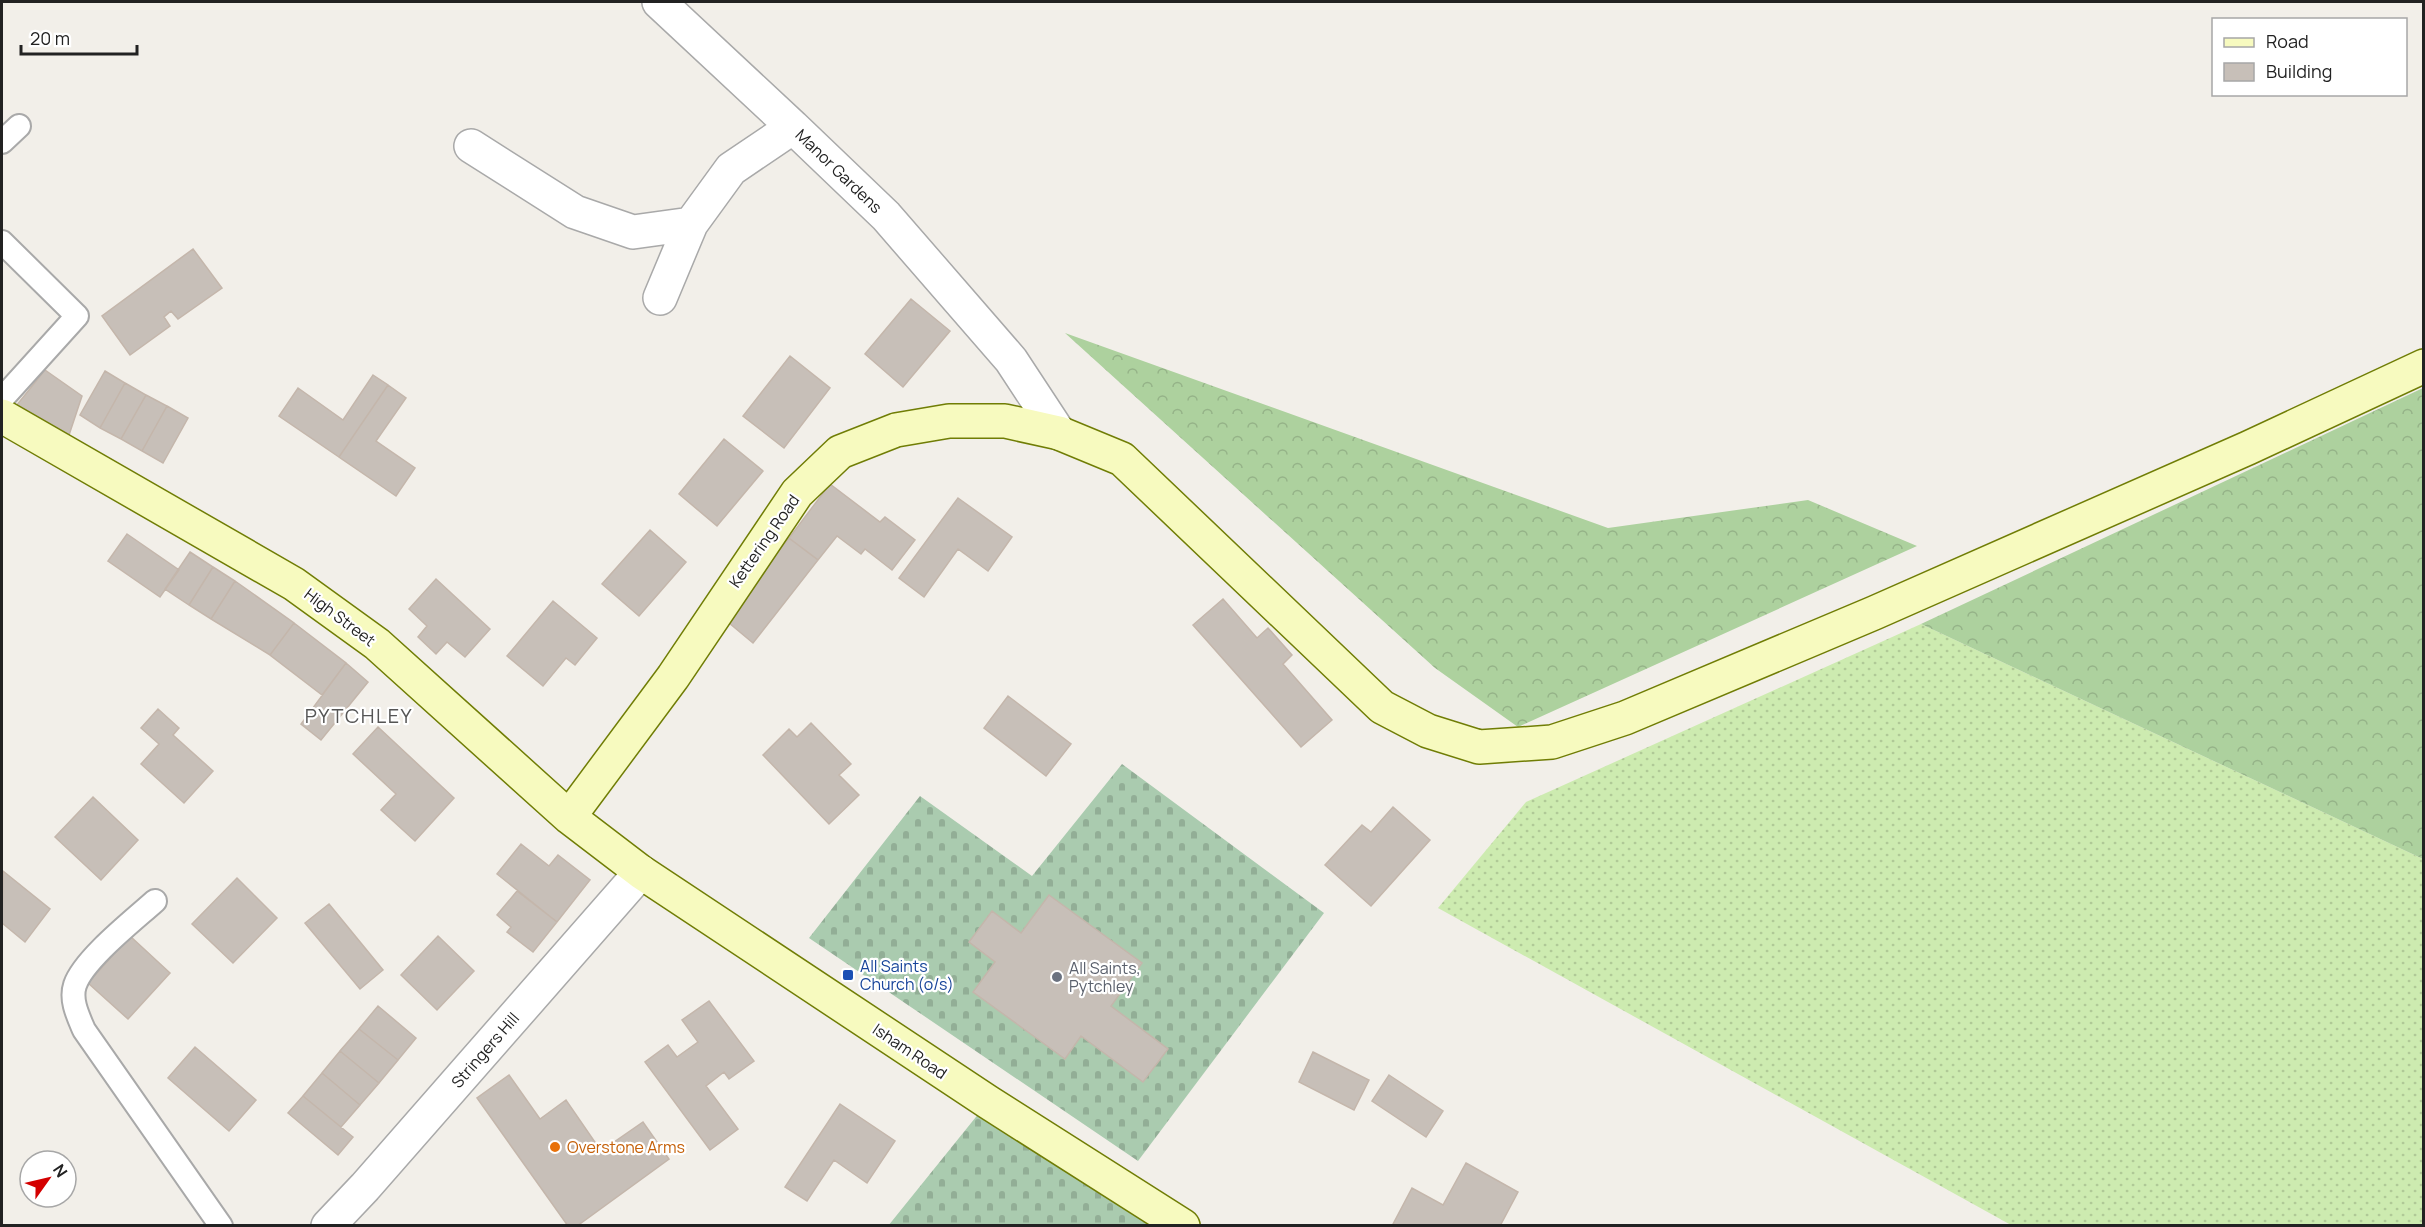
<svg xmlns="http://www.w3.org/2000/svg" width="2425" height="1227" font-family="Manrope,sans-serif">
<defs>
<pattern id="grass-dots" width="8" height="8" patternUnits="userSpaceOnUse" patternTransform="scale(1.5)"><rect width="8" height="8" fill="#cdebb0"/><path d="M2 2h.1M6 6h.1" fill="none" stroke="#b0c997" stroke-width="1.8" stroke-linecap="round"/></pattern>
<pattern id="forest-crowns" width="20" height="18" patternUnits="userSpaceOnUse" patternTransform="scale(1.5)"><rect width="20" height="18" fill="#add19e"/><path d="M2 6a3 3 0 1 1 6 0M12 15a3 3 0 1 1 6 0" fill="none" stroke="#95b388"/></pattern>
<pattern id="cemetery-stones" width="16" height="16" patternUnits="userSpaceOnUse" patternTransform="scale(1.5)"><rect width="16" height="16" fill="#aacbaf"/><path d="M2 7V4a2 2 0 0 1 4 0v3zM10 15v-3a2 2 0 0 1 4 0v3z" fill="#92ae96"/></pattern>
</defs>
<rect width="100%" height="100%" fill="#f2efe9"/>
<path fill="url(#grass-dots)" d="M1921,624L2423,859V1225H2011L1438,908L1526,802Z"/>
<path fill="url(#forest-crowns)" d="M1065,333L1608,528L1808,500L1917,546L1518,727L1435,668Z
M2423,388V859L1921,624Z"/>
<path fill="url(#cemetery-stones)" d="M1122,764L1324,913L1138,1161L809,938L920,796L1032,876Z
M988,1102L1161,1226H888Z"/>
<path fill="#c7bfb8" stroke="#c4b6ab" stroke-width="1.5" d="M193,249L222,288L178,319L171,311L164,317L170,326L130,355L102,316Z
M911,299L950,331L903,387L865,354Z
M790,356L830,388L784,448L743,416Z
M45,370L82,396L68,438L16,406Z
M105,371L125,383L100,428L80,415Z
M373,375L388,385L339,457L279,416L298,388L343,420Z
M125,383L146,395L121,439L100,428Z
M388,385L406,398L376,441L415,468L396,496L339,457Z
M146,395L167,406L142,451L121,439Z
M167,406L188,418L163,463L142,451Z
M724,439L763,471L717,526L679,494Z
M830,484L880,522L885,517L915,540L892,570L865,549L861,554L837,536L818,560L789,538Z
M958,498L1012,537L988,571L958,549L924,597L899,578Z
M650,530L686,562L639,616L602,584Z
M127,534L179,570L160,597L108,561Z
M789,538L818,560L753,643L723,618Z
M190,552L213,567L189,605L165,589Z
M213,567L235,581L211,619L189,605Z
M436,579L490,629L465,657L447,642L436,654L418,637L427,626L409,609Z
M235,581L294,623L270,655L211,619Z
M1223,599L1257,638L1268,628L1292,655L1283,664L1332,720L1301,747L1193,625Z
M553,601L597,638L575,665L566,658L543,686L507,656Z
M294,623L346,663L322,695L270,655Z
M346,663L368,682L321,740L301,724Z
M1008,696L1071,744L1046,776L984,728Z
M158,709L179,728L173,735L213,771L184,803L141,764L159,744L141,728Z
M811,723L851,764L839,775L859,795L829,824L763,755L789,729L797,737Z
M378,727L454,798L415,841L381,810L396,794L353,754Z
M93,797L138,840L101,880L55,837Z
M1393,807L1430,840L1371,906L1325,865L1362,825L1371,832Z
M521,844L549,866L558,855L590,880L557,922L497,874Z
M3,871L50,909L25,942L2,923Z
M237,878L277,918L233,963L192,924Z
M517,891L557,922L533,952L507,932L511,927L497,915Z
M1049,895L1142,963L1111,1006L1168,1049L1143,1082L1081,1036L1065,1059L973,992L995,962L969,942L992,911L1021,933Z
M329,904L383,970L360,989L305,923Z
M130,936L170,973L128,1019L88,983Z
M438,936L474,971L437,1010L401,975Z
M709,1001L754,1061L729,1079L724,1072L706,1086L738,1129L710,1150L645,1062L668,1045L677,1057L698,1042L682,1020Z
M378,1006L416,1038L398,1060L359,1029Z
M359,1029L398,1060L379,1083L340,1051Z
M195,1047L256,1100L229,1131L168,1078Z
M340,1051L379,1083L360,1105L322,1073Z
M1313,1052L1369,1080L1354,1110L1299,1082Z
M322,1073L360,1105L341,1127L303,1096Z
M509,1075L540,1119L566,1100L601,1151L643,1122L669,1159L577,1226H568L477,1098Z
M1389,1075L1443,1111L1426,1137L1372,1101Z
M303,1096L353,1137L338,1155L288,1113Z
M840,1104L895,1141L867,1183L834,1160L807,1201L785,1187Z
M1466,1163L1518,1192L1500,1226H1392L1412,1188L1443,1205Z"/>
<g fill="none" stroke-linecap="round" stroke-linejoin="round">
<defs>
<path id="lane" d="M2,142L19,126
M2,242L77,316L2,399
M155,901C134,920 84,959 75,985C70,1000 78,1016 84,1030L221,1226"/>
<path id="street" d="M659,2L793,127
M471,146L575,212L633,232L691,224L731,169L793,127L886,216L1011,360L1059,433
M660,298L691,224
M328,1226L365,1187L641,872"/>
<path id="secondary" d="M2,416L294,584L377,644L569,817L641,872L988,1102L1183,1226
M569,817L673,677L797,493L840,452L896,430L949,421H1005L1059,433L1122,459L1382,707L1428,731L1479,747L1552,742L1625,718L1874,613L2248,448L2424,366"/>
</defs>
<use href="#lane" stroke="#a9a9a9" stroke-width="26"/>
<use href="#street" stroke="#a9a9a9" stroke-width="36"/>
<use href="#secondary" stroke="#707d05" stroke-width="36"/>
<use href="#lane" stroke="#fff" stroke-width="22"/>
<use href="#street" stroke="#fff" stroke-width="33"/>
<use href="#secondary" stroke="#f7fabf" stroke-width="33"/>
</g>
<rect fill="#1a4fb4" stroke="#fff" stroke-width="2" x="842" y="969" width="12" height="12" rx="3"/>
<circle fill="#6b7280" stroke="#fff" stroke-width="2" cx="1057" cy="977" r="6"/>
<circle fill="#e8710a" stroke="#fff" stroke-width="2" cx="555" cy="1147" r="6"/>
<g text-anchor="middle" stroke-width="4.5" stroke-linejoin="round" paint-order="stroke">
<g font-size="16" fill="#222" stroke="#fff">
<text transform="translate(839 171) rotate(44)" y="6">Manor Gardens</text>
<text transform="translate(764 541) rotate(-55)" y="6">Kettering Road</text>
<text transform="translate(340 617) rotate(37)" y="6">High Street</text>
<text transform="translate(485 1050) rotate(-49)" y="6">Stringers Hill</text>
<text transform="translate(910 1051) rotate(34)" y="6">Isham Road</text>
</g>
<g font-size="16" fill="#164399" stroke="#fff" text-anchor="start">
<text x="860" y="972">All Saints<tspan x="860" dy="18">Church (o/s)</tspan></text>
</g>
<g font-size="16" fill="#5b616d" stroke="#fff" text-anchor="start">
<text x="1069" y="974">All Saints,<tspan x="1069" dy="18">Pytchley</tspan></text>
</g>
<g font-size="16" fill="#c56008" stroke="#fff" text-anchor="start">
<text x="567" y="1153">Overstone Arms</text>
</g>
<g font-size="20" letter-spacing="1.5" fill="#555" stroke="#fff">
<text x="359" y="723">PYTCHLEY</text>
</g>
</g>
<rect width="2425" height="1227" fill="none" stroke="#222222" stroke-width="6"/>
<rect x="2212" y="18" width="195" height="78" fill="#ffffff" stroke="#a7a7a7" stroke-width="1.5"/>
<rect x="2224" y="38" width="30" height="9" fill="#f7fabf" stroke="#a7a7a7" stroke-width="1.5"/>
<text x="2266" y="48" font-size="18" fill="#222222">Road</text>
<rect x="2224" y="63" width="30" height="18" fill="#c7bfb8" stroke="#a7a7a7" stroke-width="1.5"/>
<text x="2266" y="78" font-size="18" fill="#222222">Building</text>
<g transform="translate(48 1179) rotate(56)"><circle r="28" fill="#ffffff" stroke="#a7a7a7" stroke-width="1.5"/>
<path d="M0-4.5L10 22L0 15L-10 22Z" fill="#d40000"/>
<text y="-9" font-size="16" font-weight="bold" text-anchor="middle" fill="#222222">N</text>
</g>
<path d="M21 45v9h116v-9" fill="none" stroke="#222222" stroke-width="3"/>
<text x="30" y="45" font-size="18" fill="#222222" stroke="#ffffff" stroke-width="4.5" paint-order="stroke">20 m</text>
</svg>
